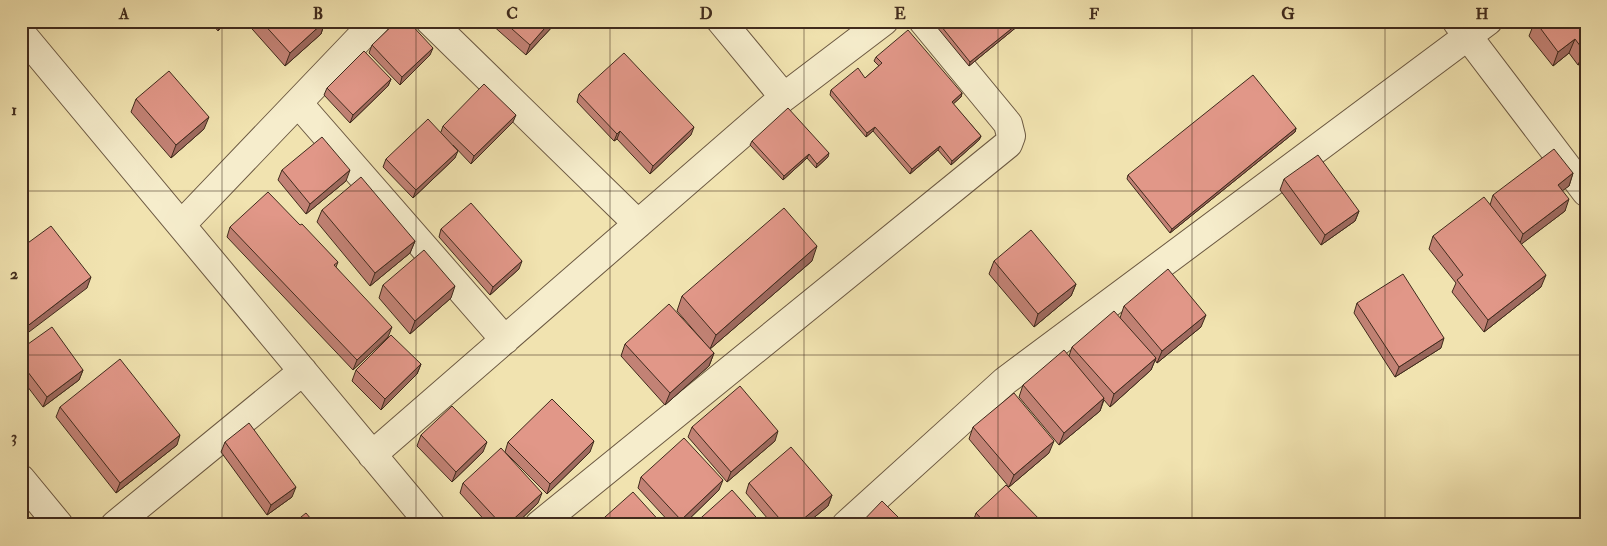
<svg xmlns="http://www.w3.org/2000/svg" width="1607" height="546" font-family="'IM FELL Double Pica',serif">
<rect width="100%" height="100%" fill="#f1e3b0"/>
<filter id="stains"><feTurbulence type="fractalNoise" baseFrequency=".004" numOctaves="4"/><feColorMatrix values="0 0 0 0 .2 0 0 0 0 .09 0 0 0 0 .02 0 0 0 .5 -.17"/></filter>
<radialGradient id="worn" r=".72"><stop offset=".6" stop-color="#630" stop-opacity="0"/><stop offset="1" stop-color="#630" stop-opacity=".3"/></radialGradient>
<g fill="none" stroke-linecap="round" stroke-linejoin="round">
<defs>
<path id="minor" d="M430,21L638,224
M721,21L784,97
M1457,22L1586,192
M21,33L431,525
M298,103L505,340
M181,225L376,21
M372,455L784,97L884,21
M21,479L59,525
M115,525L303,371
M539,525L1008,144L1011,136L1008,124L923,21
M846,525L1005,381L1488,21"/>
</defs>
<use href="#minor" stroke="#6c5942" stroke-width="30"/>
<use href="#minor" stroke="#f6edcc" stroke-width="28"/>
</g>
<path fill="#c28275" stroke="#402b1d" d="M210,21H228L218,31Z
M245,21H325L321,34L285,66Z
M492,21H554L553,26L526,55L491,24Z
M932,21H1024L969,66Z
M1535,21H1586V60L1578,65L1569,53L1553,66L1529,36Z
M372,45L430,55L400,85L369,53Z
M876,57L962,93L961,97L953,104L981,136L979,140L951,165L938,150L910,174L873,131L866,137L830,95L831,90L865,78L879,66L874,61Z
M391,79L388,86L350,123L324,95L327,88Z
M579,94L691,135L650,174L617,139L614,141L577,102Z
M136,99L204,129L171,158L131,112Z
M513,122L471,164L453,145L455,158L413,198L383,167L386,159L441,132L443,126Z
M1296,128L1295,132L1170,233L1127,179L1128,175Z
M752,141L828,157L816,168L807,158L783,180L750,145Z
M282,170L346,181L306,214L278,180Z
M1573,173L1569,186L1562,190L1565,211L1521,244L1541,287L1484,332L1452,292L1456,283L1429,249L1433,236L1490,205L1493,195Z
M1284,179L1359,211L1355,221L1321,245L1280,190Z
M322,210L415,241L410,253L370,286L317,222Z
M300,225L338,262L336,267L388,337L353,370L227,237L230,227Z
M441,229L519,269L490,295L439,237Z
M812,261L710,349L677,311L682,296Z
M994,261L1076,284L1071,296L1034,327L989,274Z
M383,285L451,298L410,334L379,298Z
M1357,303L1441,348L1395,377L1354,313Z
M1124,306L1201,327L1157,363L1155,360L1151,370L1110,407L1104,400L1100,411L1059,445L1019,397L1023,385L1069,356L1072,347L1120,318Z
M625,344L714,353L709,366L665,405L621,356Z
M21,349L83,370L79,380L43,407L21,378Z
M421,364L417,374L381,410L352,381L356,370Z
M60,407L177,445L116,493L56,417Z
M692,427L775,441L727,482L688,437Z
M973,427L1049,453L1009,487L969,439Z
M421,435L483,452L452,482L417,446Z
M225,442L292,497L267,515L221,452Z
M508,442L590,452L547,494L505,452Z
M641,477L719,490L683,525H672L638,488Z
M463,483L538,503L515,525H489L460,493Z
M749,483L832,495L828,506L805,525H773L746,493Z
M976,513L1043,523L1042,525H972Z"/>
<path fill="#9e6a5f" stroke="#402b1d" d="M221,21H228L218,31Z
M325,21L321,34L285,66L290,53Z
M551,21H554L553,26L526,55L530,45Z
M1021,21H1024L969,66L970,62Z
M1575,39L1569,53L1553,66L1558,52Z
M433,48L430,55L400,85L402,77Z
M1586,49V60L1578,65L1584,51Z
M391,79L388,86L350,123L353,115Z
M962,93L961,97L951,106L952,102Z
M516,115L513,122L471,164L474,156Z
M209,117L204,129L171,158L176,145Z
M694,127L691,135L650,174L653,166Z
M875,127L873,131L866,137L867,133Z
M1296,128L1295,132L1170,233L1172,229Z
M620,131L617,139L614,141L617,134Z
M981,136L979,140L951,165L952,161Z
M940,146L938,150L910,174L912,169Z
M458,151L455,158L413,198L416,190Z
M829,153L828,157L816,168L817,164Z
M809,154L807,158L783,180L784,176Z
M350,170L346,181L306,214L310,204Z
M1573,173L1569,186L1554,197L1558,185Z
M1569,199L1565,211L1519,246L1523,234Z
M1359,211L1355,221L1321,245L1325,235Z
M415,241L410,253L370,286L375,273Z
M817,246L812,261L710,349L716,335Z
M522,261L519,269L490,295L493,287Z
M1546,275L1541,287L1484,332L1488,320Z
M91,277L87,288L21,338V331Z
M1076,284L1071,296L1034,327L1038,314Z
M455,286L451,298L410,334L415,321Z
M1206,315L1201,327L1157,363L1162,351Z
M392,327L388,337L353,370L357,360Z
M1444,338L1441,348L1395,377L1399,367Z
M714,353L709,366L665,405L670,393Z
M1156,358L1151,370L1110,407L1114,394Z
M421,364L417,374L381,410L385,399Z
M83,370L79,380L43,407L47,397Z
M1104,398L1100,411L1059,445L1064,433Z
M778,431L775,441L727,482L731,472Z
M180,435L177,445L116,493L120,483Z
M594,441L590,452L547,494L550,484Z
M1054,441L1049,453L1009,487L1014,475Z
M487,442L483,452L452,482L456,472Z
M723,480L719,490L683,525H679L681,520Z
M296,487L292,497L267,515L271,505Z
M542,493L538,503L515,525H507Z
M832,495L828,506L805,525H796Z"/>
<path fill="#e19788" stroke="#402b1d" d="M261,21H325L290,53Z
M397,21H408L433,48L402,77L372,45Z
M503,21H551L530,45Z
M937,21H1021L970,62Z
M1535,21H1586V49L1584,51L1575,39L1558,52Z
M908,30L962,93L952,102L981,136L952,161L940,146L912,169L875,127L867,133L831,90L858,68L865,78L882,63L876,57Z
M364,51L391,79L353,115L327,88Z
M624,53L694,127L653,166L620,131L617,134L579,94Z
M169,71L209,117L176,145L136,99Z
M1253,75L1296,128L1172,229L1128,175Z
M484,84L516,115L474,156L443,126Z
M788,108L829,153L817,164L809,154L784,176L752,141Z
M428,119L458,151L416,190L386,159Z
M322,137L350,170L310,204L282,170Z
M1554,149L1573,173L1558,185L1569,199L1523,234L1493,195Z
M1318,155L1359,211L1325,235L1284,179Z
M361,177L415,241L375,273L322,210Z
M268,192L300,225L302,224L338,262L334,265L392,327L357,360L230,227Z
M1484,197L1546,275L1488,320L1457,280L1463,275L1433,236Z
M471,203L522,261L493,287L441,229Z
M784,208L817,246L716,335L682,296Z
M51,226L91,277L21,331V248Z
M1031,230L1076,284L1038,314L994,261Z
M424,250L455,286L415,321L383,285Z
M1168,269L1206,315L1162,351L1124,306Z
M1403,274L1444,338L1399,367L1357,303Z
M669,304L714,353L670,393L625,344Z
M1114,311L1156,358L1114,394L1072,347Z
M52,327L83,370L47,397L21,363V349Z
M391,335L421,364L385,399L356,370Z
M1064,350L1104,398L1064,433L1023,385Z
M120,359L180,435L120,483L60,407Z
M740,386L778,431L731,472L692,427Z
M1014,393L1054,441L1014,475L973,427Z
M552,399L594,441L550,484L508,442Z
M452,406L487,442L456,472L421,435Z
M249,423L296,487L271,505L225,442Z
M684,438L723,480L681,520L641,477Z
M791,447L832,495L796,525H785L749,483Z
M501,448L542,493L507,525H502L463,483Z
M1006,485L1043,523L1040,525H987L976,513Z
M732,490L763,525H693Z
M633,492L663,525H596Z
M882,501L906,525H859Z
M306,513L316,525H291Z"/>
<path fill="none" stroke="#402b1d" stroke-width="1" stroke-opacity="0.55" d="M222,21V525M416,21V525M610,21V525M804,21V525M998,21V525M1192,21V525M1385,21V525M21,191H1586M21,355H1586"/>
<rect width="1607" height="546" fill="none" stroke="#f1e3b0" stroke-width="55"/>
<rect x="28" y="28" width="1552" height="490" fill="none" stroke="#402b1d" stroke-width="2"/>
<g font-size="16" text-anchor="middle" font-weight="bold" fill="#402b1d">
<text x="124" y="19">A</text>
<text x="318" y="19">B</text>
<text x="512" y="19">C</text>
<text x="706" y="19">D</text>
<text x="900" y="19">E</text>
<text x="1094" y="19">F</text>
<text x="1288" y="19">G</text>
<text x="1482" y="19">H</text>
<text x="14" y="115">1</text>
<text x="14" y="279">2</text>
<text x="14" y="442">3</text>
</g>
<rect width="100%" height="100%" filter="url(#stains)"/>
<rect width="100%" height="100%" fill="url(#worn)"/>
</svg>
